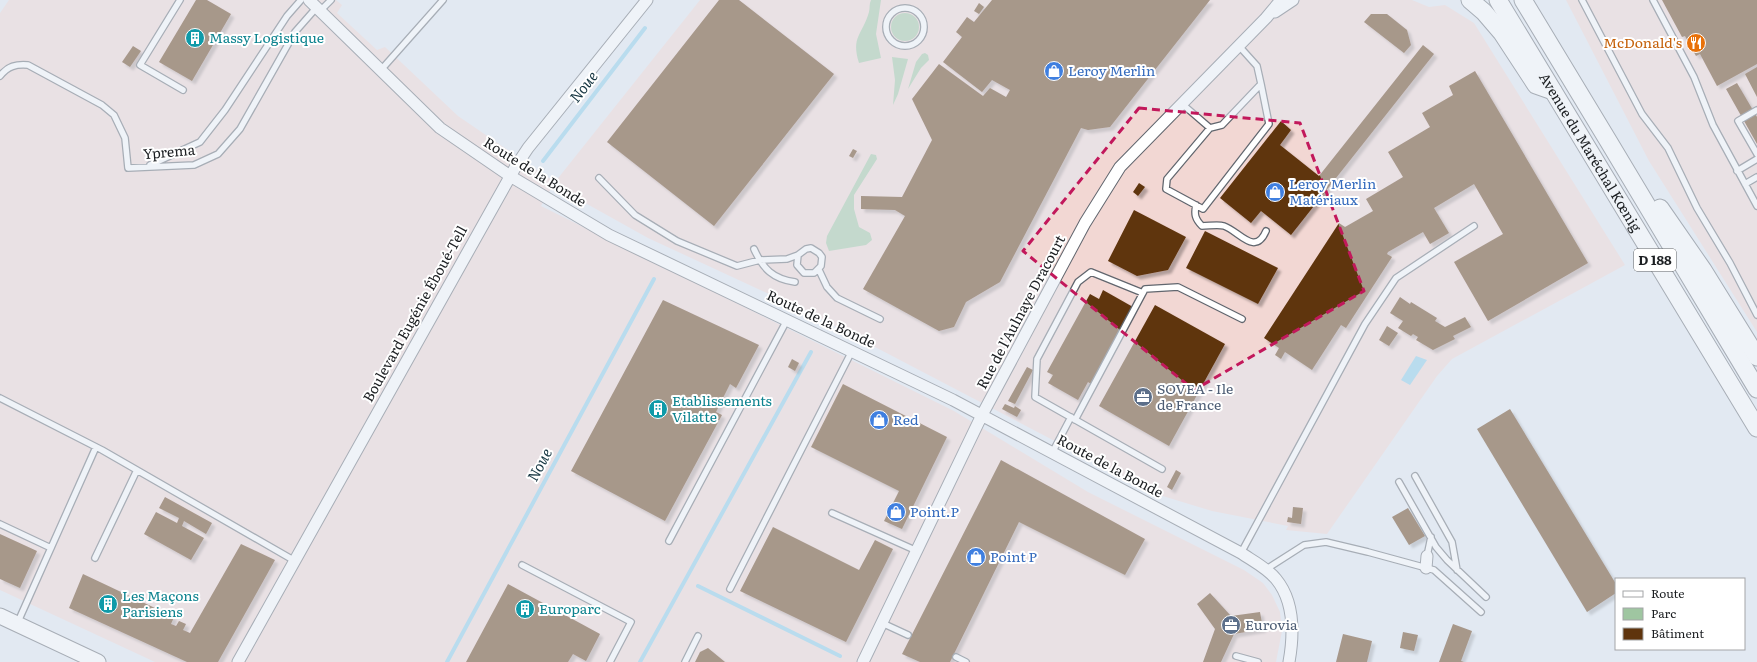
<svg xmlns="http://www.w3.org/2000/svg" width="1757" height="662" font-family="Literata,serif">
<defs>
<filter id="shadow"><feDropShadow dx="3.5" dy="3.5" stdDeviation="1" flood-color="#0004"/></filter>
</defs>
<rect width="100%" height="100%" fill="#e2e9f2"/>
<path fill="#f2d7d3" d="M9,0H336L342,5L337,13L377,50L385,47L458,116L555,182L700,0H1412L1429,7L1445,5L1474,23L1625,265L1452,359L1437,376L1327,534L1286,530L1288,526L1212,511L1156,494L810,313L648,238L553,185L541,206L954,411L1088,492L1244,570L1263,583L1272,595L1280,612L1282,631L1276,662H155L0,590V13Z
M1566,0H1757V332L1649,161Z"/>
<path fill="#9fc6a1" d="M871,0H881L876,34L881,58L859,63C851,36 862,36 869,12C870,8 869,4 871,0Z
M891 27a14 14 0 1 1 28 0a14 14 0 1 1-28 0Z
M925,53L928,55L929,60L921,68L908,89L916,62L922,54Z
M892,57L908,59L898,94L893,105L895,80Z
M871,154L876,155L877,159L854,195V209L859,227L870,233L872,240L866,245L829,251L826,243L827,236Z"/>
<path fill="#88cce9" d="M1416,356L1427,360L1410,385L1401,380Z"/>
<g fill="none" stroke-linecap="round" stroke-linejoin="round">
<path stroke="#88cce9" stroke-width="4" d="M543,161L645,28
M698,586L840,656
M447,662L654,279
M640,662L811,352"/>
</g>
<path fill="#5f340d" filter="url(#shadow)" d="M196,0H207L231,14L192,81L159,62Z
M719,0H739L834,74L714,226L607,142Z
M992,0H1210L1110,127L1088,130L1081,128L1000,282L966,302L954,327L939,331L863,289L905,216L895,210L861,209V196L902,197L932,140L912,99L939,64L983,96L990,88L1006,97L1010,90L992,80L982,92L943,62L962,37L956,32L967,17L974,22Z
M1662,0H1757V64L1717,86L1700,54L1696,56L1685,36L1682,37Z
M979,3L984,7L979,14L974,11Z
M1371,14H1387L1407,30L1411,45L1404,53L1364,22Z
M1423,45L1434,54L1291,235L1261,211L1251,223L1220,198L1281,121L1291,130L1280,145L1319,176Z
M133,46L141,51L130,67L122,62Z
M1757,67V97L1745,74Z
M1475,71L1588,263L1488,321L1454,262L1503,234L1474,184L1434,208L1449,233L1430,244L1423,232L1388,252L1387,254L1392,257L1346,328L1341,325L1312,370L1285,352L1281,359L1275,355L1279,348L1264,338L1339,223L1345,227L1373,211L1366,199L1403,177L1388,152L1430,127L1422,113L1453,95L1449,86Z
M1737,83L1757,117V144L1726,89Z
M853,149L857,151L853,158L849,156Z
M1139,183L1145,187L1138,196L1133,192Z
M1134,210L1186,237L1168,270L1137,276L1108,261Z
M1205,231L1278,268L1258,304L1186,268Z
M1103,290L1133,307L1091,384L1088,382L1078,400L1048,383L1053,375L1047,372L1090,294L1099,299Z
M1400,297L1410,304L1411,302L1437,318L1435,321L1445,327L1465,317L1471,327L1453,336L1455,339L1433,350L1416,340L1418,337L1413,334L1411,336L1398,328L1403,321L1390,313Z
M663,300L759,345L736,388L730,384L716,412L722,415L665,521L571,471Z
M1155,305L1225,344L1169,446L1099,406Z
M1387,326L1398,333L1389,346L1379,340Z
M792,359L799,363L795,371L788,367Z
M1027,367L1033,370L1015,404L1008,401Z
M843,384L947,437L902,529L884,521L899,491L811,447Z
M1005,404L1014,408L1015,406L1021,410L1017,417L1002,409Z
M1510,409L1616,584V593L1587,612L1477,429Z
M1001,460L1145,539L1125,575L1019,522L950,662H920L902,654Z
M1176,470L1181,473L1172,490L1167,487Z
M165,497L212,523L206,534L184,521L182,526L204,538L191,560L144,534L156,512L177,523L179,518L159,508Z
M1293,507L1303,508L1301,524L1287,522L1288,517L1292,518Z
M1408,508L1425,536L1409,545L1392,517Z
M773,527L859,570L875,540L893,549L846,642L740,591Z
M0,534L37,551L20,588L0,579Z
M241,544L275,560L218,662H187L69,608L83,574L174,617L171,624L176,626L179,621L186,624L183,630L190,633Z
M508,584L600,634L586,661L573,654L568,662H466Z
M1210,593L1231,616L1260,612L1263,629L1234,634L1221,662H1203L1215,629L1197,604Z
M1453,624L1472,631L1461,661L1464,662H1439Z
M1403,632L1418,635L1414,651L1400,648Z
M1343,634L1372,641L1367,662H1336Z
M708,648L725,662H695L700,652Z"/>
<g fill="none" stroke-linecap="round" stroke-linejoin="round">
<defs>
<path id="lane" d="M180,0L140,65L183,90
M1582,0L1642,114L1668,148L1697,208L1730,263L1757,315
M1653,0L1694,77L1713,125L1757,206
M886 27a19 19 0 1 1 38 0a19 19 0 1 1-38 0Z
M320,11L331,0
M380,71L443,0
M0,76C8,66 16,64 28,65L102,105L114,115L125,138L128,168L194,165L218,154L240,129L295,32L317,7
M1181,103L1210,128L1222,125L1261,84L1257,66L1239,46
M1757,110L1738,121L1757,154
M1210,128L1167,179L1166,189L1203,209L1269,124L1261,84
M150,165L200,142L225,110L287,16L301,0
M1737,171L1757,159
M599,178L635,215L677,241L737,266L760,260L787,259L798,255L806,249L811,248L819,253L822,257L821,266L814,273H804L797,265L798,255
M1745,184L1757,177
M1196,205C1194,214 1195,219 1202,226C1209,226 1218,224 1224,226C1239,231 1255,257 1266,231
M754,249C763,269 773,279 795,282
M819,270L827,287L837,298L880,319
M1143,293L1091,272L1078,282L1037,359L1035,397L1162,469
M0,398L102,450L295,561
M1075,420L1145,289L1178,287L1242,319
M1052,453L1071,417
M1415,476L1452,542L1457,570
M1399,482L1436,547L1447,560L1486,597
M832,513L917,551
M0,524L51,548
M669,541L787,320
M1241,553L1365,324L1396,278L1474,226
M1427,556L1431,537
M95,558L137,470
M522,565L631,622L610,662
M1265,570L1304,545L1326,542L1368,552L1434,570L1481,612
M730,589L852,351
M882,623L908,635
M17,624L96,447
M1236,656L1258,662
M956,657L966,662
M685,662L698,636"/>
<path id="street" d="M309,0L440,128L510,176L609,235L953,400L1241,553C1253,561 1267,568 1276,579C1295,602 1294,634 1289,662
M1275,12L1293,0
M1426,568L1427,556
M238,662L516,166L528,148L647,0
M863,662L982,415L1085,223L1120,167L1266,18L1281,0"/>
<path id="secondary" d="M0,616L98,662"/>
<g id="primary">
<path d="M1470,0L1484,12L1502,33L1536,85L1553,91"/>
<path id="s1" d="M1498,0L1757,428"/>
<path d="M1523,0C1602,129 1679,260 1757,389"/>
<path d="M1660,208L1703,270L1757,357"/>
</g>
</defs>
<use href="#lane" stroke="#61666e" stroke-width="8"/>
<use href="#street" stroke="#61666e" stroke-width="13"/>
<use href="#secondary" stroke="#61666e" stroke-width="17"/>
<use href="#primary" stroke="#61666e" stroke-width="19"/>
<use href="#lane" stroke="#fff" stroke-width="5.5"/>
<use href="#street" stroke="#fff" stroke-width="11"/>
<use href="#secondary" stroke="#fff" stroke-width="15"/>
<use href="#primary" stroke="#fff" stroke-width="17"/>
</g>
<path d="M0 0H1757V662H0ZM1139,108L1300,123L1364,291L1194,390L1023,251Z" fill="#e2e9f2" fill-opacity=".55" fill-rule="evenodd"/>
<path fill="none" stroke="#c2185b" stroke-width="3" stroke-dasharray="8 5" stroke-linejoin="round" d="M1139,108L1300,123L1364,291L1194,390L1023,251Z"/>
<defs>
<symbol id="building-disc" viewBox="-11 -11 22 22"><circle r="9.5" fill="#0f9aa8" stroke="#fff"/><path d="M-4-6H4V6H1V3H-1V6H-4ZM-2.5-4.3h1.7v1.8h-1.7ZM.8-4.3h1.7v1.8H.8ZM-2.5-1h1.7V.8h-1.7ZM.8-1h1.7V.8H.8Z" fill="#fff"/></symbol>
<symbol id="restaurant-disc" viewBox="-11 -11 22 22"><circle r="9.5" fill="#e8710a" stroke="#fff"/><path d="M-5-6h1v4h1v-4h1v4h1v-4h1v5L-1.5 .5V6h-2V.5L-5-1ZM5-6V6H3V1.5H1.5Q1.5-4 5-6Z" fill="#fff"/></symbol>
<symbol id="shop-disc" viewBox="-11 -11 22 22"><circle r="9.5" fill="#3f7fe0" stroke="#fff"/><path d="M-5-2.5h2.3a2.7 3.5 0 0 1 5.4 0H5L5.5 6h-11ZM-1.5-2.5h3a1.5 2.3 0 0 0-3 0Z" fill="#fff"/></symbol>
<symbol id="office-disc" viewBox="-11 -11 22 22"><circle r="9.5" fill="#5c6f8a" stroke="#fff"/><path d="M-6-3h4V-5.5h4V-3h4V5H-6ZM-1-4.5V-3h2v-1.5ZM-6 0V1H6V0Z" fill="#fff"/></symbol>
</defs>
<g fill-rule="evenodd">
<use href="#building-disc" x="184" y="27" width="22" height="22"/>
<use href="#restaurant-disc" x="1685" y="32" width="22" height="22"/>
<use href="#shop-disc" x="1043" y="60" width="22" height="22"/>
<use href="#shop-disc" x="1264" y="181" width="22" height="22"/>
<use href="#office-disc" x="1132" y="386" width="22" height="22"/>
<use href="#building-disc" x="647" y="398" width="22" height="22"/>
<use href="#shop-disc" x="868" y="409" width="22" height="22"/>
<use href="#shop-disc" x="885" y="501" width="22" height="22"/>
<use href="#shop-disc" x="965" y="546" width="22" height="22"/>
<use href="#building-disc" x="97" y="593" width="22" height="22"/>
<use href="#building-disc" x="514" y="598" width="22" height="22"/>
<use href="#office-disc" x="1220" y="614" width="22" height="22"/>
</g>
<g text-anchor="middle" stroke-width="4" stroke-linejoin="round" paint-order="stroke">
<rect fill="#fff" stroke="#606264" stroke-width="1" x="1634" y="249" width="42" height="22" rx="3"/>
<g font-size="13" font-weight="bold" fill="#1c1f22">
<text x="1655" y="265">D 188</text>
</g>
<g font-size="14" fill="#0d838f" stroke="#fff" text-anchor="start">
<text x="209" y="43">Massy Logistique</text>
<text x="672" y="406">Etablissements<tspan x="672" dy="16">Vilatte</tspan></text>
<text x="122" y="601">Les Maçons<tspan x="122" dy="16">Parisiens</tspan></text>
<text x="539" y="614">Europarc</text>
</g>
<g font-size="14" fill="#c56008" stroke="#fff" text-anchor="end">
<text x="1682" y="48">McDonald's</text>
</g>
<g font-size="14" fill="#366cbe" stroke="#fff" text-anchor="start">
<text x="1068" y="76">Leroy Merlin</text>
<text x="1289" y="189">Leroy Merlin<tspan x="1289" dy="16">Matériaux</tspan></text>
<text x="893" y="425">Red</text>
<text x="910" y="517">Point.P</text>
<text x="990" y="562">Point P</text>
</g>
<g font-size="14" fill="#1c1f22" stroke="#fff">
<text transform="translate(169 152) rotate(-5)" y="5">Yprema</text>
<text dy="5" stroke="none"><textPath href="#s1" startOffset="178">Avenue du Maréchal Kœnig</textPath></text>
<text transform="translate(535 172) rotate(32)" y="5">Route de la Bonde</text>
<text transform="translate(1021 312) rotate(-62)" y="5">Rue de l'Aulnaye Dracourt</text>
<text transform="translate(415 314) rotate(-61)" y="5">Boulevard Eugénie Éboué-Tell</text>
<text transform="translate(821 319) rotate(25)" y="5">Route de la Bonde</text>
<text transform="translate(1110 466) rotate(28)" y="5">Route de la Bonde</text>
</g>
<g font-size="14" fill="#4e5e75" stroke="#fff" text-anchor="start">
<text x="1157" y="394">SOVEA - Ile<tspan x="1157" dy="16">de France</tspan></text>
<text x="1245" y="630">Eurovia</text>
</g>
<g font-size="15" font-style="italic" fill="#153541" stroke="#fff">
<text transform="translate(584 87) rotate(-52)" y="5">Noue</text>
<text transform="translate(540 465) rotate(-62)" y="5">Noue</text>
</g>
</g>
<rect x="1615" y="578" width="130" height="72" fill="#ffffff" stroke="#a4a5a7"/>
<rect x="1623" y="591" width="20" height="6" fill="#ffffff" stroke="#a4a5a7"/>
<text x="1651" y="598" font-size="12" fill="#1c1f22">Route</text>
<rect x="1623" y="608" width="20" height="12" fill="#9fc6a1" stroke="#a4a5a7"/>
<text x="1651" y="618" font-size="12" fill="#1c1f22">Parc</text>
<rect x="1623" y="628" width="20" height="12" fill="#5f340d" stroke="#a4a5a7"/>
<text x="1651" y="638" font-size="12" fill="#1c1f22">Bâtiment</text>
</svg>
